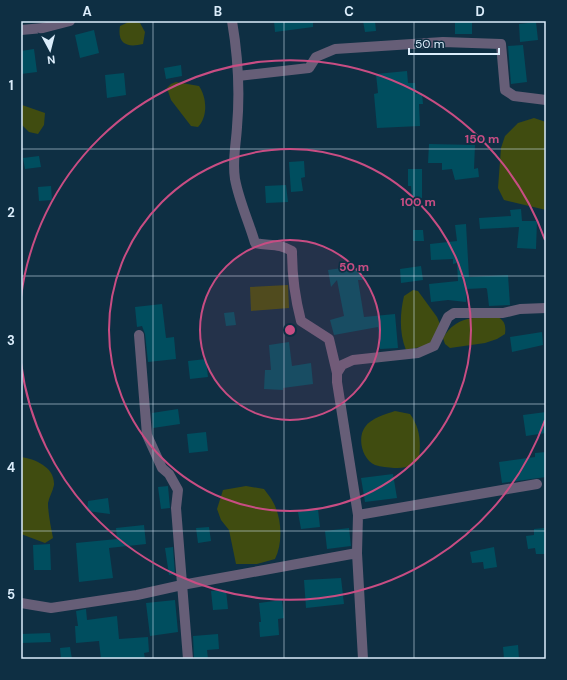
<svg xmlns="http://www.w3.org/2000/svg" width="567" height="680" font-family="'DM Sans',sans-serif">
<rect width="100%" height="100%" fill="#0e2f43"/>
<path fill="#404c10" d="M131,21L140,23L145,32L143,44C127,48 117,44 120,26Z
M176,82L199,86C207,98 208,116 198,127L191,126L171,100L167,88L171,84Z
M22,105L45,113L44,125L38,134L29,132L21,124Z
M534,118L546,122V210L504,200L498,188L501,148L505,136L518,123Z
M288,285L289,308L251,311L250,287Z
M413,290L418,291L437,317L440,324L430,345L406,350C399,333 400,313 404,296Z
M498,317C505,321 506,326 505,334L497,339L485,343L450,348L445,344L443,338C457,315 474,318 498,317Z
M395,411L410,414C420,428 421,441 419,459C412,467 405,468 394,468C388,467 381,467 375,465C362,459 357,438 365,427C371,418 386,414 395,411Z
M21,457C35,459 55,467 54,485C53,491 49,497 48,503C48,514 51,527 53,538L45,543L21,534Z
M246,486L264,489C267,493 271,498 273,502C282,518 283,543 275,559L257,564H236L229,530L221,520L217,509L223,490Z"/>
<path fill="#004e5f" d="M274,21H313V27L275,32Z
M363,21H375L376,31L365,32Z
M455,21H472V34H455Z
M536,22L538,40L520,42L519,24Z
M94,30L99,53L80,58L75,35Z
M523,45L527,82L511,84L508,46Z
M34,49L37,72L21,74V51Z
M181,65L182,76L166,79L164,68Z
M407,71L408,83H415L416,94L422,93L423,104H419L420,126L377,128L374,94L378,93L376,74Z
M124,73L126,95L107,98L105,75Z
M429,144L475,145L474,169L478,168L479,177L455,180L452,169L442,170V163H428Z
M39,156L41,167L25,169L23,158Z
M304,161L305,177L301,178L303,191L291,192L289,162Z
M408,169H422V198H412L411,186H408Z
M286,185L288,202L266,203L265,186Z
M51,186L52,200L39,201L38,187Z
M521,209L522,221H537L536,249L517,248L519,227L480,229L479,218L511,216L510,210Z
M466,224L469,277L508,275L510,305L489,306L487,289L486,288L467,289L466,302L448,300L431,302L429,284L458,281L457,263L453,264V259L431,260L430,244L457,241L455,225Z
M413,230H423L424,241H413Z
M421,266L423,280L401,283L400,269Z
M349,267V269L361,267L363,280H358L364,317L395,314L398,348L380,349L378,327L334,335L330,320L344,316L337,280L331,287L328,270Z
M162,304L166,338L174,337L176,359L148,362L145,334L142,326L137,327L135,307Z
M234,312L236,325L226,326L224,313Z
M542,332L543,345L512,352L510,337Z
M289,342L292,366L311,363L313,384L283,388V390L264,389L265,370H271L269,345Z
M206,359L208,377L190,379L188,361Z
M178,409L180,424L153,428L152,413Z
M546,412V433L526,436L523,415Z
M206,432L208,451L189,453L187,434Z
M546,452V477L502,483L499,462L535,457V453Z
M393,474L397,498L365,502L361,478Z
M168,486L170,508L161,509L158,487Z
M108,498L110,514L87,511L88,501Z
M318,509L320,527L301,529L298,512Z
M144,525L146,544L109,548L113,578L79,582L76,543L117,539L116,528Z
M209,527L211,541L198,543L196,528Z
M349,528L351,546L327,549L325,531Z
M544,528L546,554H536L535,548L528,549L526,536L534,535V529Z
M50,544L51,570H34L33,545Z
M173,547L175,574L169,575L165,548Z
M494,547L497,567L484,569L483,562L472,563L470,552Z
M341,578L344,604L306,608L304,580Z
M226,590L228,609L213,610L211,591Z
M175,600L178,632L150,636L146,603Z
M282,600L284,618L278,619L279,635L260,637L259,622H261L259,603Z
M86,609L87,620L117,616L119,639L148,637L149,652L144,653L145,659H101L99,641L76,643L75,626H78L76,611Z
M50,633L51,642L21,643V634Z
M218,634L219,649L207,650L208,659H194L193,636Z
M518,645L519,659H504L503,647Z
M70,647L72,659H61L60,648Z"/>
<g fill="none" stroke-linecap="round" stroke-linejoin="round">
<path stroke="#665e77" stroke-width="10" d="M232,21C238,56 240,92 237,127C236,145 232,161 235,179C239,201 249,222 255,243C270,246 279,243 292,251C292,275 295,298 301,321L329,339L337,373
M21,30L43,28L70,21
M238,76L309,68L316,57L335,49L443,42L501,44L505,90L514,96L546,100
M139,335L147,435L162,468L169,474L178,490L176,508L188,659
M358,515L337,382V373L342,365L353,360L418,353L434,346L448,317L454,313H503L520,309L546,308
M21,603L51,608L137,595L182,585L357,553
M363,659L357,553L358,515L537,484"/>
</g>
<path fill="none" stroke="#dbedfb" stroke-width="1" stroke-opacity="0.55" d="M153,21V659M284,21V659M414,21V659M21,149H546M21,276H546M21,404H546M21,531H546"/>
<circle cx="290" cy="330" r="90" fill="#c84d83" fill-opacity=".12"/>
<g fill="none" stroke="#c84d83" stroke-width="2">
<circle cx="290" cy="330" r="90"/>
<circle cx="290" cy="330" r="181"/>
<path d="M545 420A271 271 0 0 1 21 363M21 297A271 271 0 0 1 545 240"/>
</g>
<circle cx="290" cy="330" r="6" fill="#c84d83" stroke="#0e2f43" stroke-width="2"/>
<g font-size="12" text-anchor="middle" font-weight="bold" fill="#c84d83" stroke="#0e2f43" stroke-width="3.5" stroke-linejoin="round" paint-order="stroke">
<text x="482" y="143">150 m</text>
<text x="418" y="206">100 m</text>
<text x="354" y="271">50 m</text>
</g>
<rect width="567" height="680" fill="none" stroke="#0e2f43" stroke-width="44"/>
<g transform="translate(50 50) rotate(173)" stroke="#0e2f43" stroke-width="3" paint-order="stroke">
<path d="M0-3L7 15L0 10L-7 15Z" fill="#dbedfb"/>
<text y="-6" font-size="11" font-weight="bold" text-anchor="middle" fill="#dbedfb">N</text>
</g>
<path d="M409 48v6h90v-6" fill="none" stroke="#dbedfb" stroke-width="2"/>
<text x="415" y="48" font-size="12" fill="#dbedfb" stroke="#0e2f43" stroke-width="3" paint-order="stroke">50 m</text>
<rect x="22" y="22" width="523" height="636" fill="none" stroke="#dbedfb" stroke-width="1.5"/>
<g font-size="13" text-anchor="middle" font-weight="bold" fill="#dbedfb">
<text x="87" y="16">A</text>
<text x="218" y="16">B</text>
<text x="349" y="16">C</text>
<text x="480" y="16">D</text>
<text x="11" y="90">1</text>
<text x="11" y="217">2</text>
<text x="11" y="345">3</text>
<text x="11" y="472">4</text>
<text x="11" y="599">5</text>
</g>
</svg>
